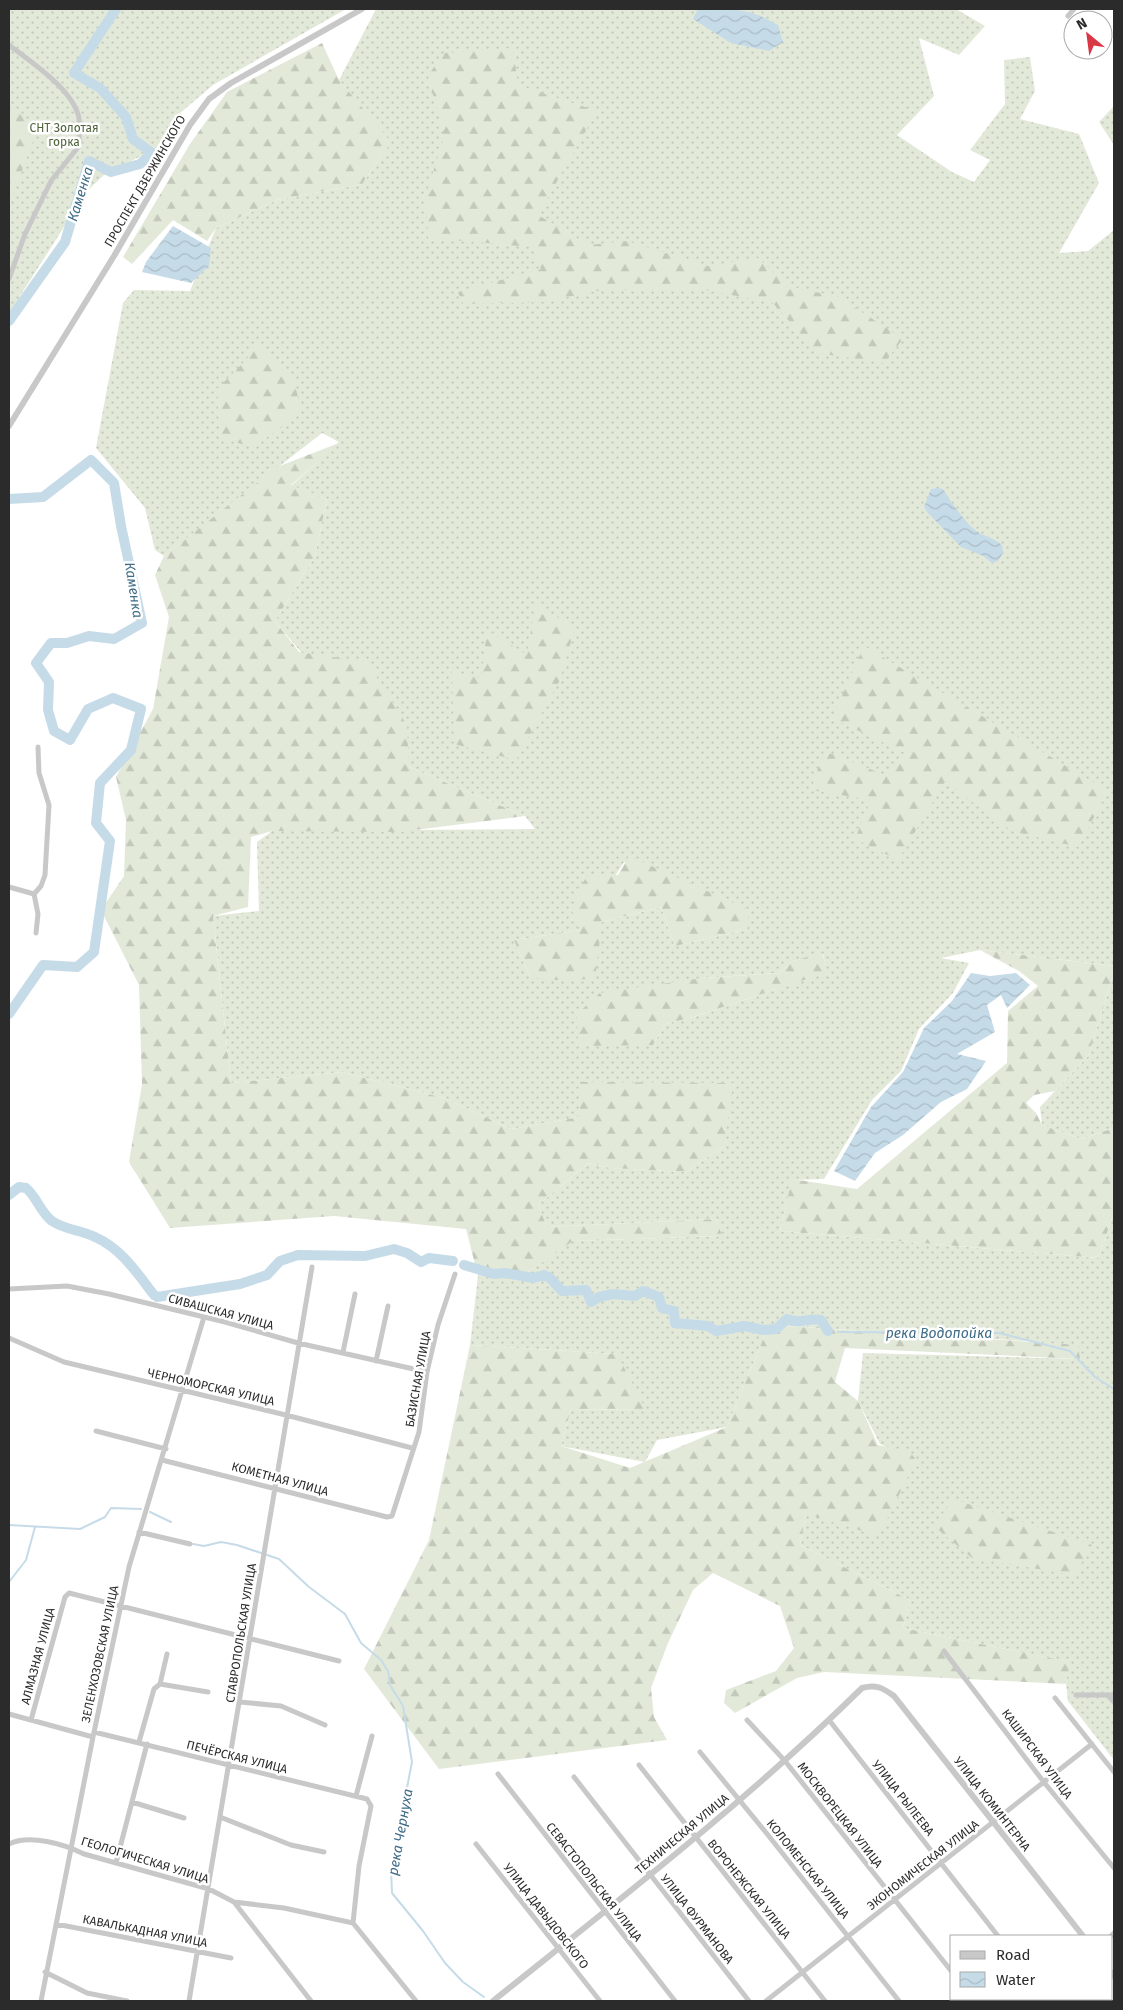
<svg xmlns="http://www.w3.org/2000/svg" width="1123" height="2010" font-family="'Fira Sans',sans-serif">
<defs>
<pattern id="grass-dots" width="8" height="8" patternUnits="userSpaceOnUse" patternTransform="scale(1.25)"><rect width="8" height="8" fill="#e2e9d9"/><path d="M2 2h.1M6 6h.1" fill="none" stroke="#c2c8ba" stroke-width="1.8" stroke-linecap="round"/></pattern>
<pattern id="forest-firs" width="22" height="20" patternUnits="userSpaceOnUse" patternTransform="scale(1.25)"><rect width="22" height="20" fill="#e2e9d9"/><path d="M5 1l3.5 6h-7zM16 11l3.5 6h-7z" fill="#c2c8ba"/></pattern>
<pattern id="water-waves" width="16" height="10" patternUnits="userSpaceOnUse" patternTransform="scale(1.25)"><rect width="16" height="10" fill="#c6dbe8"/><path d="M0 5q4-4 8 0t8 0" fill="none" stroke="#aabcc7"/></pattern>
</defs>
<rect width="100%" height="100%" fill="#fff"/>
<path fill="url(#grass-dots)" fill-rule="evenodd" d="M9,9H112L71,73C88,84 114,100 124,119C134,140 124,136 147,153L104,175L87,191L20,296L9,322Z
M121,9H346L213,85L179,114L155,150L135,136L128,115L101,85L79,71Z
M376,9H956L985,26L959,55L919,38L934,96L897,135L952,172L974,182L990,160L970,150L1005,104L1004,60L1030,57L1035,91L1020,119L1079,134L1099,183L1059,253L1088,251L1114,230V966L980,950L941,958L969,963L953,993L919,1029L901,1071L872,1100L824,1179L792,1180L780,1231L1098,1258L1114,1213V1760L1068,1701L1066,1684L1069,1662L903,1628L910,1600L800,1545L806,1514L916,1460L880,1444L858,1401L863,1353L1080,1359L1040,1342L769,1325L727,1427L657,1440L645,1462L561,1446L571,1409L633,1410L617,1354L470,1345L478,1276L524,1275L572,1241L721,1236L716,1219L547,1227L538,1205L588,1163L611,1168L686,1172L724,1146L580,1082V1117L511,1129L444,1098L342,1072L231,1083L213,916L259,911L257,842L272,831L535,829L525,816L390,759L275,621L315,556L327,499L291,486L339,442L322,433L164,556L155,550L145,508L96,448L123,303L134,290L190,291L216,228L277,200L362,184L390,143L339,80ZM624,862L752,928L675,946L661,907L602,922L530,977L514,940L581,930ZM823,954L827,972L693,1017L665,1024L653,1045H578L702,978L779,973L793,961Z
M1114,106V145L1099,122Z
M1114,973V1128L1081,1139L1042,1125L1040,1107L1088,1056Z"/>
<path fill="url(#forest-firs)" d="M322,43L339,80L391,142L362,184L277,200L216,228L207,241L173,220L132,264L123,257L190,144L227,92Z
M513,48L518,85L597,111L538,215L589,245L627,241L708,266L758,258L788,286L839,297L903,339L884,363L818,353L773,303L701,289L602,290L543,302L463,304L458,292L541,269L532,247L428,238L426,195L444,137L428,75L445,53Z
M9,102L38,129L9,204Z
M256,345L294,378L300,407L285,425L253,447L220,438L217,389L246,360Z
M339,443L291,485L327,499L315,556L275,621L299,652L367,662L407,725L409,767L525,816L399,832L272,831L251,837L248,907L213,916L231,1083L342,1072L444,1098L511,1129L580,1117V1082L733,1083L724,1146L686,1172L611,1168L588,1163L538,1205L547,1227L716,1219L722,1236L573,1241L524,1275L478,1276L466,1229L334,1216L170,1228L129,1162L142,1084L139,985L101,910L124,876L126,820L116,777L153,709L169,617L155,575L164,556L277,467Z
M535,605L575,627L560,680L516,760L454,744L452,671L481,678L487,630L527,655Z
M864,646L1108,791L1078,847L1012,831L945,782L898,860L855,839L871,800L811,790L824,751L885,775L907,754L832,718Z
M629,856L745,908L752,928L675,946L661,907L602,922L595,979L549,980L530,977L514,940L581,930L571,909L586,877L618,875Z
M980,950L1114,966V973L1088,1056L1055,1091L1034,1095L1026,1103L1036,1113L1042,1125L1081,1139L1114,1128V1213L1098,1258L780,1231L792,1179L857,1189L1007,1063L1008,1011L1038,986L1019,971Z
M822,953L828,972L693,1017L665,1024L653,1045L578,1046L577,1014L600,993L702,978L779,973L793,961Z
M769,1325L1078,1345L1080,1359L845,1348L835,1382L858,1401L878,1445L910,1452L916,1460L879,1536L806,1514L800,1545L910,1600L903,1628L1070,1662L1066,1684L824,1672L797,1678L735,1713L724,1703L726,1690L776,1671L794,1648L780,1606L713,1573L693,1590L668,1643L651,1688L654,1717L667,1740L439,1769L364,1669L429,1540L470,1345L617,1354L646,1410L571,1409L561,1446L630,1468L727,1427Z
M953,1499L1092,1545L1074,1575L972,1558L934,1526Z"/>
<path fill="url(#water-waves)" d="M698,9C733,9 748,7 778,25L783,42L769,51L731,43L693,19Z
M173,226L211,248L209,266L191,283L142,272L146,262Z
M938,488L943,489C951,502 966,524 978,532C986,537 994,538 1002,545L1003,553L998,561L992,563L983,556L961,547L927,512L924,507L931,489Z
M971,973L990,976L1016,973L1030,985L1007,1008L1001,995L987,1005L995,1032L957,1054L986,1061L967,1089L941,1102L903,1135L875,1153L855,1181L834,1171L871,1107L903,1072L924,1028L952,1001Z"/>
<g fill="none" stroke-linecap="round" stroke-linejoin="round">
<path stroke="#c6dbe8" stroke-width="2" d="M838,1332L999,1333L1070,1351L1095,1377L1114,1389
M150,1512L171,1522
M9,1525L80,1529L105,1517L111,1508L141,1509
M193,1544L204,1546L221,1542L237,1545L279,1559L309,1587L345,1614L361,1643L381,1660L388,1671L390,1685L403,1706L412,1762L405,1798L404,1819L391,1869L392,1893L423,1931L445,1963L463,1982L484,1997
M9,1582L26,1560L35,1527"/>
<path stroke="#c6dbe8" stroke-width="10" d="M9,321L65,242L89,161L111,172L140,164L152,153L133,139L126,117L100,88L74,73L116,9
M9,499L43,497L91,460L114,483L121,526L142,623L114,639L89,636L67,643H51L36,663L49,682L48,710L54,731L70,740L88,709L113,698L141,709L131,750L100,783L96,823L110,841L94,952L77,967L43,965L9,1014
M9,1195L19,1187L26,1188C37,1197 40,1212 52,1221C65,1230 81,1230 95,1237C122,1249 137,1273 154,1295
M464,1265L494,1274L505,1273L533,1278L544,1275L550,1278L562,1291L586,1290L591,1302L599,1297L613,1294L635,1296L643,1291L659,1297L662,1308L674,1311L675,1323L708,1326L716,1331L745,1326L763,1330L776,1329L787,1319C799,1325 809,1317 821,1320L828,1331
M157,1297L240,1284L267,1275L280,1261L298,1255L365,1256L394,1249L407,1253L421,1262L429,1258L453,1261"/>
<path stroke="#c8c8c8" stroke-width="5" d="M1068,16L1074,9
M9,45C31,62 73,89 79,118C80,127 79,137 79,146L51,181L25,234L9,279
M9,887L34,894
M36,933L38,914L34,894L41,886L45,875L49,805L39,773L38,747
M9,1289L67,1286L109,1294L225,1322L298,1343L427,1372
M9,1338L64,1362L286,1415L412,1448
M343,1352L355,1294
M376,1361L388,1306
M96,1431L166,1449
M162,1460L387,1517L392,1516L419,1432L427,1372L438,1325L455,1274
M139,1532L190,1544
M944,1651L1043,1781L1114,1868
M160,1684L208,1692
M1076,1695H1114
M1108,1695L1114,1702
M1055,1698L1114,1772
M240,1702L281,1706L325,1725
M9,1714L93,1737
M31,1720L65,1597L69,1593L339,1661
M747,1720L785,1761L952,1972
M829,1720L998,1936
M94,1732L367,1799L371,1806L359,1866L353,1923
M139,1742L154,1689L160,1684L167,1654
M700,1752L768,1835L899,2001
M639,1765L825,2001
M498,1774L675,2001
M574,1777L749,2001
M356,1796L372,1736
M132,1802L184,1818
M220,1817L291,1845L324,1852
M9,1844C30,1834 64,1844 84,1854L209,1889L234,1902L284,1908L353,1923L416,2001
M476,1844L600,2001
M116,1863L147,1744
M234,1902L311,2001
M56,1924L231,1958
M1111,1936L1114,1933
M45,1972L87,1993L127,2001
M973,1999L975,2001
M1047,1999L1049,2001
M41,2001L93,1737L129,1567L204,1317
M189,2001L312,1267
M766,2001L1092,1744
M1038,2001L1041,1999"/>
<path stroke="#c8c8c8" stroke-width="6" d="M9,426L114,256L190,125L209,99L231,83L362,9
M1112,1973L1114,1976
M493,2001C619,1900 747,1801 862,1688C876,1684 883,1688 894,1696L1083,1936"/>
</g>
<g text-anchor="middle" stroke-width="5" stroke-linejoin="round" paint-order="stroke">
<g font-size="12" fill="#4f643c" stroke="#fff">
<text x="64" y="132">СНТ Золотая<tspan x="64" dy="14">горка</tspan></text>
</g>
<g font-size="12" fill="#2b2b2b" stroke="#fff">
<text transform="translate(145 181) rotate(-60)" y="4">ПРОСПЕКТ ДЗЕРЖИНСКОГО</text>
<text transform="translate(221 1312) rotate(15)" y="4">СИВАШСКАЯ УЛИЦА</text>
<text transform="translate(418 1379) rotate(-80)" y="4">БАЗИСНАЯ УЛИЦА</text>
<text transform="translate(211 1387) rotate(13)" y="4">ЧЕРНОМОРСКАЯ УЛИЦА</text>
<text transform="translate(280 1479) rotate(15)" y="4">КОМЕТНАЯ УЛИЦА</text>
<text transform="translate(241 1633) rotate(-81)" y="4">СТАВРОПОЛЬСКАЯ УЛИЦА</text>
<text transform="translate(100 1654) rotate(-78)" y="4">ЗЕЛЕНХОЗОВСКАЯ УЛИЦА</text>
<text transform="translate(38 1656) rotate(-75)" y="4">АЛМАЗНАЯ УЛИЦА</text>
<text transform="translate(1037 1754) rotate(53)" y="4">КАШИРСКАЯ УЛИЦА</text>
<text transform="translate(237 1757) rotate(14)" y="4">ПЕЧЁРСКАЯ УЛИЦА</text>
<text transform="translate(903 1798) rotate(52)" y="4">УЛИЦА РЫЛЕЕВА</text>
<text transform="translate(992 1804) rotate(52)" y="4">УЛИЦА КОМИНТЕРНА</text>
<text transform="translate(840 1815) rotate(52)" y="4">МОСКВОРЕЦКАЯ УЛИЦА</text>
<text transform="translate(682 1834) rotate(-40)" y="4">ТЕХНИЧЕСКАЯ УЛИЦА</text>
<text transform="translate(145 1860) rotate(17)" y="4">ГЕОЛОГИЧЕСКАЯ УЛИЦА</text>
<text transform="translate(923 1865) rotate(-38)" y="4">ЭКОНОМИЧЕСКАЯ УЛИЦА</text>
<text transform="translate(808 1869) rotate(51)" y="4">КОЛОМЕНСКАЯ УЛИЦА</text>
<text transform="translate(594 1882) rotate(52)" y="4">СЕВАСТОПОЛЬСКАЯ УЛИЦА</text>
<text transform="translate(749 1889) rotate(51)" y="4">ВОРОНЕЖСКАЯ УЛИЦА</text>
<text transform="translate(546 1916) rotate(52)" y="4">УЛИЦА ДАВЫДОВСКОГО</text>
<text transform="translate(697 1919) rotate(52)" y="4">УЛИЦА ФУРМАНОВА</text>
<text transform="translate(145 1931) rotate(11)" y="4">КАВАЛЬКАДНАЯ УЛИЦА</text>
</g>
<g font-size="14" font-style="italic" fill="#406c87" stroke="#fff">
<text transform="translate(80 194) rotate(-73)" y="5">Каменка</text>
<text transform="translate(134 590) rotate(81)" y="5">Каменка</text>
<text x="939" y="1338">река Водопойка</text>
<text transform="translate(400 1832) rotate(-80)" y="5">река Чернуха</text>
</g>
</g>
<rect width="1123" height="2010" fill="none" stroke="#2b2b2b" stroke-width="20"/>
<rect x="950" y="1935" width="162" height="65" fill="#ffffff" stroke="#aaaaaa"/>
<rect x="960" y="1951" width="25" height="8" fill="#c8c8c8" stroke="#aaaaaa"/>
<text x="996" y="1960" font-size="15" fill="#2b2b2b">Road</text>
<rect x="960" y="1972" width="25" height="15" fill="url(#water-waves)" stroke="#aaaaaa"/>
<text x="996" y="1985" font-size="15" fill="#2b2b2b">Water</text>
<g transform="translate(1088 35) rotate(331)"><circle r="24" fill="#ffffff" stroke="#aaaaaa"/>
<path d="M0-4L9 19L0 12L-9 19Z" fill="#d93745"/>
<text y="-8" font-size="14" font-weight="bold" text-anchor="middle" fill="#2b2b2b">N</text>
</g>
</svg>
